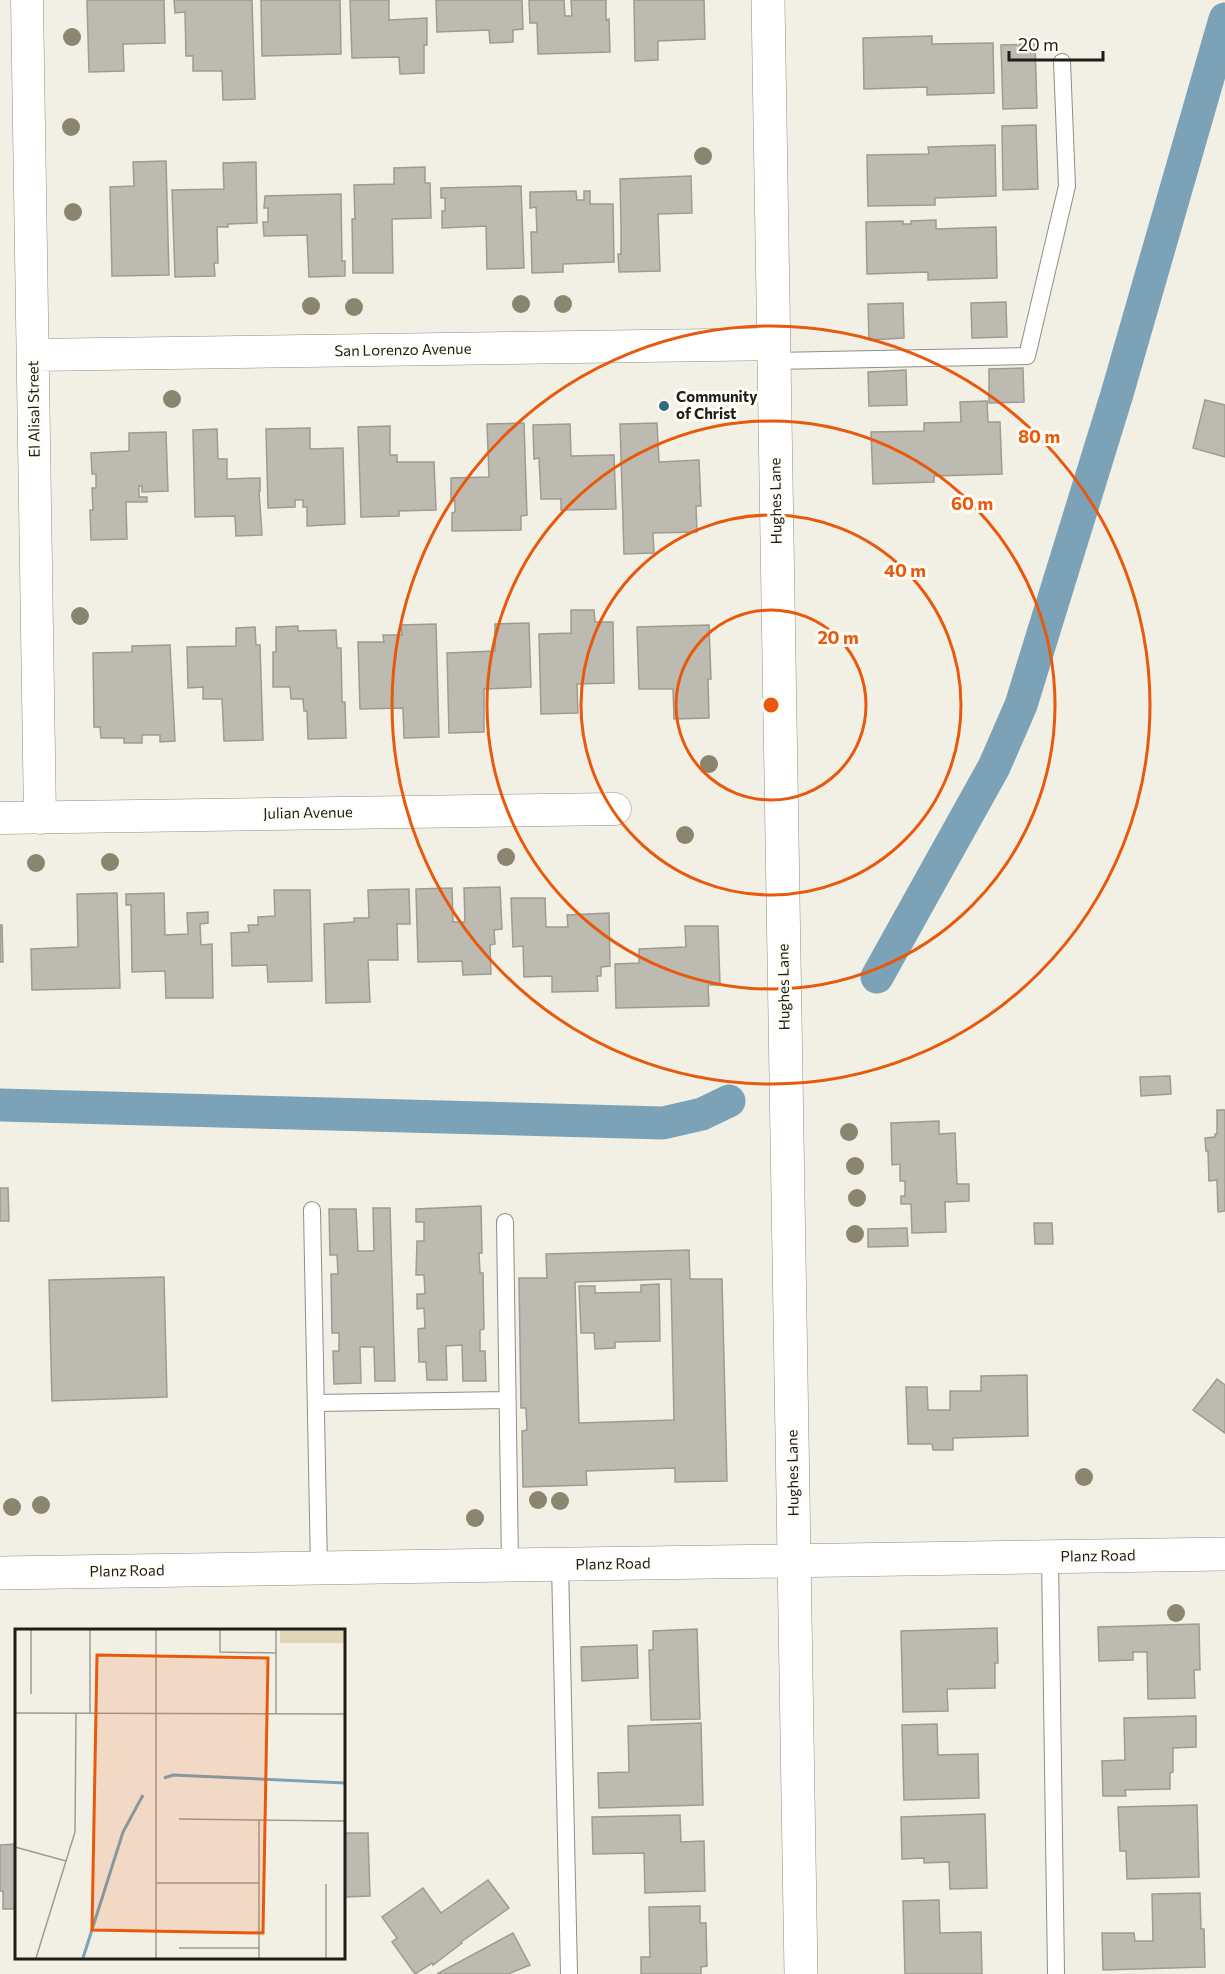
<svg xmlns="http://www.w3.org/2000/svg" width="1225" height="1974" font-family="Commissioner,sans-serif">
<rect width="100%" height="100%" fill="#f2f0e5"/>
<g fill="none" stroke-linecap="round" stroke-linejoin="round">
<path stroke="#7ba2b6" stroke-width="33" d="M877,977L994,767L1021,705L1117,394L1225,19
M0,1105L663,1123L702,1114L729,1101"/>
</g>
<path fill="#bdbbb1" stroke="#9d9b92" stroke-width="1.5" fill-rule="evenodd" d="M87,0H164L165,43L123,44L124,71L89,72Z
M174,0H252L255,99L223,100L222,71H193V56H186L185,12L175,13Z
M261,0H340L341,54L262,56Z
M350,0H389V20L427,18V45H424V73L400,74L399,57L352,58Z
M436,0H522L523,29L513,30V42L490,43L489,30L437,32Z
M529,0H564L565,16H572L571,0H606V20L609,19L610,52L538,54L537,23H530Z
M634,0H704L705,39L658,41V60L635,61Z
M932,36V44L993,43L994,93L927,95V87L864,89L863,38Z
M1035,44L1037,108L1003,109L1001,45Z
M1036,125L1038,189L1003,190L1002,126Z
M995,145L996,196L935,198V205L868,206L867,155L929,154L928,147Z
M166,161L169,275L112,276L110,187L134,186L133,162Z
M256,162L257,223L228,224V227H217L218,263H214L215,276L175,277L172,190L224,189L223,163Z
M425,167V183H430L431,218L392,219L393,273H353L352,219H355L354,185L394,184V168Z
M691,176L692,213L658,214L660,271L619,272L618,254H621V224L620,179Z
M521,186L524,268L487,269L486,226L442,228V211H445V198H441V188Z
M576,191L577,200H584V191H590V204H613L614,262L563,264V272L532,273L531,232H537L536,207L530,208V192Z
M341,194L342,261H345V276L309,277L307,235L264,236L263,222H268V208H264L265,196Z
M936,220V229L996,227L997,278L928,280V272L867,274L866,222L903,221V224H911V221Z
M1006,302L1007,337L972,338L971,303Z
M903,303L904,338L869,340L868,304Z
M1023,368L1024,402L989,403V369Z
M906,370L907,405L869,406L868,372Z
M1205,400L1225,405V457L1193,448Z
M987,401L988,422H1000L1002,474L934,476V482L873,484L871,432L924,431V423L961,422L960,402Z
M524,423L527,515L521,516V530L452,531V513L455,512V501H451V478L489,477L487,424Z
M657,423L659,462L699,460L701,506H696L697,532L653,533L654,553L624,554L620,424Z
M570,424L571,456L614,455L616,509L561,510V499H541L539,458L534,459L533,425Z
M390,426V455H397V462H434L436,510L399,511V516L361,517L358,427Z
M310,428V449L343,448L345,524L307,526V507H303V500H295V507L268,508L266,429Z
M217,429L218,459H227V479L260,478V491H259L262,535L236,536L235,516L195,517L193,430Z
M166,432L168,491L142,492V486H139V497H147V502H126L127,539L91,540L90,510H93L92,488H96V474H92L91,453L129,451V433Z
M571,610H594L595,622H613L614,683L577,684L578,713L541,714L539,634L571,633Z
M529,623L531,687L484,689V732L449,733L447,653L495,651V624Z
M436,624L439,737L404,738L403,708L360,709L358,642H384L383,635H402L401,625Z
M709,625L711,679H708L709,718L674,719L673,689H639L637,627Z
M298,626V631L336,630L337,648H341L342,702H345L346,738L308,739L307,711H304L303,699H291L290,687H273V652H276V627Z
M255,627L256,645H260L263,740L224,741L222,699H203V687L188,688L187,647L236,646V628Z
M170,645L175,741L160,742V735H142V743H124V738H101L100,727H94L93,653L132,652V646Z
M500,887L502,929L494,930L495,944L490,945L491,974L463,975L462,961L418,962L416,889L452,888L453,922H465L464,888Z
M409,889L410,924H397L398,960H368L370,1002L326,1003L324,924L354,922V918H369L368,890Z
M274,890H310L312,981L268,982L267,965L232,966L231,933L249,932L248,925H258V917L275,916Z
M117,893L120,988L32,990L31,949L78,947L77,894Z
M164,893L165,935L188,934L187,913L208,912V923L200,924L201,945L212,944L213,998H166L165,971L132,972L131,905H126V894Z
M511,898H545L546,927H568L567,915L609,913L610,966L601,967V976H597L598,991L552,992V976L524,977L523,946L513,947Z
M0,925H2L3,962H0Z
M685,926H718L720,985H708L709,1006L616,1008L615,964L639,963V949L686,947Z
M1170,1076L1171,1094L1141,1096L1140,1077Z
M1217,1110H1225V1211L1218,1212L1217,1180L1209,1181L1208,1151H1206L1205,1138L1215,1137V1134H1217Z
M939,1121V1134L955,1133L957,1184H969V1201L945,1202L946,1232L912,1233L911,1204H901V1196H905V1181H900V1164L892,1165L891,1123Z
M0,1188H8L9,1221H0Z
M481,1206L482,1253H479L480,1273H483L484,1329L480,1330V1351H485L486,1381H463L462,1345L446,1346L447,1380H427L426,1362H419L418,1329L425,1328L424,1308L417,1309V1294H425L424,1275H416L417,1241H424V1222H416V1209Z
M373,1208H390L395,1381H375L374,1347H360L361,1383L334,1384L333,1351H339V1333H332L331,1274H338L337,1255H330L329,1209H356L358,1251H374Z
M1034,1223H1052L1053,1244H1035Z
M907,1228L908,1246L868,1247V1229Z
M689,1250L690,1279H722L727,1481L675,1482V1468L586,1471L587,1485L523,1487L522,1431L527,1430L526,1408H521L519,1278H547L546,1254ZM671,1279L674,1420L579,1423L575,1282Z
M164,1277L167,1397L52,1401L49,1280Z
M659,1284L660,1341L615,1342V1348L595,1349L594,1333H581L579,1286H595V1293L641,1292V1285Z
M1027,1375L1028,1436L953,1438V1450H933L932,1444H908L906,1387H927L928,1410H950V1391H981V1376Z
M1217,1379L1225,1385V1433L1193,1410Z
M1199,1624L1200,1670H1194L1195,1698L1148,1699L1147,1652H1133V1660L1099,1661L1098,1627Z
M997,1628L998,1663H995V1688L947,1689L948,1711L903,1712L901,1631Z
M697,1629L700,1719L651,1720L649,1650H653V1631Z
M637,1645L638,1678L582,1681L581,1647Z
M1196,1716V1747L1173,1748V1772L1170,1773V1789L1125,1790L1126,1796H1103L1102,1761L1125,1760L1124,1718Z
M701,1723L703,1805L599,1808L598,1773L629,1772L628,1726Z
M937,1724L938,1755L978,1754L979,1798L904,1800L902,1725Z
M1197,1805L1199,1877L1127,1879L1126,1851H1120L1118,1807Z
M985,1814L987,1888L950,1889L949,1862L924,1863V1858L902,1859L901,1817Z
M680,1815L681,1842L704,1841L705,1891L645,1893L644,1853L593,1854L592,1817Z
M344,1833H368L370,1896L344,1897Z
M16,1844V1909H3V1891H0V1845Z
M488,1880L509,1908L461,1942L462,1943L433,1965L432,1963L415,1974L392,1942L397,1938L382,1917L423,1888L441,1913Z
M1200,1893L1201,1929H1204L1205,1967L1103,1970L1102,1933H1134L1135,1941H1153L1152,1894Z
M939,1900L940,1933L981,1932L982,1974H905L903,1901Z
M700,1906V1923H706L707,1966L701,1967V1974H641V1957H650L649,1907Z
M513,1933L530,1965L508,1974H437Z"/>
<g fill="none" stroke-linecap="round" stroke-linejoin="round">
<defs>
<path id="lane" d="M774,361L1027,356L1067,186L1062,62
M312,1210L319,1568
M505,1222L510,1565
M316,1403L507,1400
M1050,1557L1056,1974
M560,1564L569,1974"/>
<path id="street" d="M27,0L40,818
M33,355L773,344
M0,818L615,809"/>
<path id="secondary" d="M768,0L801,1974
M0,1573L1225,1554"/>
</defs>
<use href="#lane" stroke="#908e85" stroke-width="18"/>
<use href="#street" stroke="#908e85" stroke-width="33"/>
<use href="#secondary" stroke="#908e85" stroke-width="34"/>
<use href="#lane" stroke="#fff" stroke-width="16"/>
<use href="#street" stroke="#fff" stroke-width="32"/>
<use href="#secondary" stroke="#fff" stroke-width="33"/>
</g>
<g fill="#8a856e">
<circle cx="72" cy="37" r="9"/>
<circle cx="71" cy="127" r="9"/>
<circle cx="703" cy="156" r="9"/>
<circle cx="73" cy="212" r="9"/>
<circle cx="521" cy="304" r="9"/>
<circle cx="563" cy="304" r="9"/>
<circle cx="311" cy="306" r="9"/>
<circle cx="354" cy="307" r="9"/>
<circle cx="172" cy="399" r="9"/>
<circle cx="80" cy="616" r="9"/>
<circle cx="709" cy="764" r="9"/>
<circle cx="685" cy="835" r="9"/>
<circle cx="506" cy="857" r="9"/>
<circle cx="110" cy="862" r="9"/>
<circle cx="36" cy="863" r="9"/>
<circle cx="849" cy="1132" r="9"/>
<circle cx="855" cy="1166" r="9"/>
<circle cx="857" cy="1198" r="9"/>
<circle cx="855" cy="1234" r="9"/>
<circle cx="1084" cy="1477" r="9"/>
<circle cx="538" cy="1500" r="9"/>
<circle cx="560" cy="1501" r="9"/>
<circle cx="41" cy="1505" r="9"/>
<circle cx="12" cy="1507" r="9"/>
<circle cx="475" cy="1518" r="9"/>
<circle cx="1176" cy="1613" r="9"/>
</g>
<g fill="none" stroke="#e8590c" stroke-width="3">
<circle cx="771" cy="705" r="95"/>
<circle cx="771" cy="705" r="190"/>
<circle cx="771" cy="705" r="284"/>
<circle cx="771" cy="705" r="379"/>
</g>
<circle fill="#306982" stroke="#fffdf5" stroke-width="2" cx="664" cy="406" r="6"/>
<g text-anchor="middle" stroke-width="6" stroke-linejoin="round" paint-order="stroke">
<g font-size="15" fill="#1e1d1a" stroke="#fffdf5">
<text transform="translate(403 350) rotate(-1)" y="5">San Lorenzo Avenue</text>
<text transform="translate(34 409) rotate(-91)" y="5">El Alisal Street</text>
<text transform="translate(776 501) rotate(-91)" y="5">Hughes Lane</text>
<text transform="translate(308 813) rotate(-1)" y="5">Julian Avenue</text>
<text transform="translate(784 987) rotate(-91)" y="5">Hughes Lane</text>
<text transform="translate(793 1473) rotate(-91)" y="5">Hughes Lane</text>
<text transform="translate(1098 1556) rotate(-1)" y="5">Planz Road</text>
<text transform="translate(613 1564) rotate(-1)" y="5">Planz Road</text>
<text transform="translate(127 1571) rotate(-1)" y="5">Planz Road</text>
</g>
<g font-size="15" font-weight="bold" fill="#1e1d1a" stroke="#fffdf5" text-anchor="start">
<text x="676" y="402">Community<tspan x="676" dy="17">of Christ</tspan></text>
</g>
</g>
<g transform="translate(15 1629)">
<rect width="330" height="330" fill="#f2f0e5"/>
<path d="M265,1H330V14H265Z" fill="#e0d8b5"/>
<path fill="none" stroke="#7ba2b6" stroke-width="3" d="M149,149L158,146L330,154M68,329L108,203L128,166"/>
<path fill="none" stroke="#9d9c94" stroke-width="1.5" d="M205,1V23L261,24M16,65V1M0,84L330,85M75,85V1M261,85V1M164,190L330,192M0,218L51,232M141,254H244M311,255V329M164,319H244M21,329L60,203L61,84M141,329V1M244,329V190"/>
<path fill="#e8590c" fill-opacity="0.15" stroke="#e8590c" stroke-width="3" d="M82,26L253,29L248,304L77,301Z"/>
<rect width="330" height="330" fill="none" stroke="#1e1d1a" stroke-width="3"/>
</g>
<circle cx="771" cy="705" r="9" fill="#e8590c" stroke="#fffdf5" stroke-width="3"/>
<g font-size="18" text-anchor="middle" font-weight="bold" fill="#e8590c" stroke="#fffdf5" stroke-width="6" stroke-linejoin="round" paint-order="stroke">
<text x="1039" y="443">80 m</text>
<text x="972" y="510">60 m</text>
<text x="905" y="577">40 m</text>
<text x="838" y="644">20 m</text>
</g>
<path d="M1009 51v9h94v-9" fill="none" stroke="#1e1d1a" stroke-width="3"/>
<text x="1018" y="51" font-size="18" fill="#1e1d1a" stroke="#fffdf5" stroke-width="4.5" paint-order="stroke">20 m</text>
</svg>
